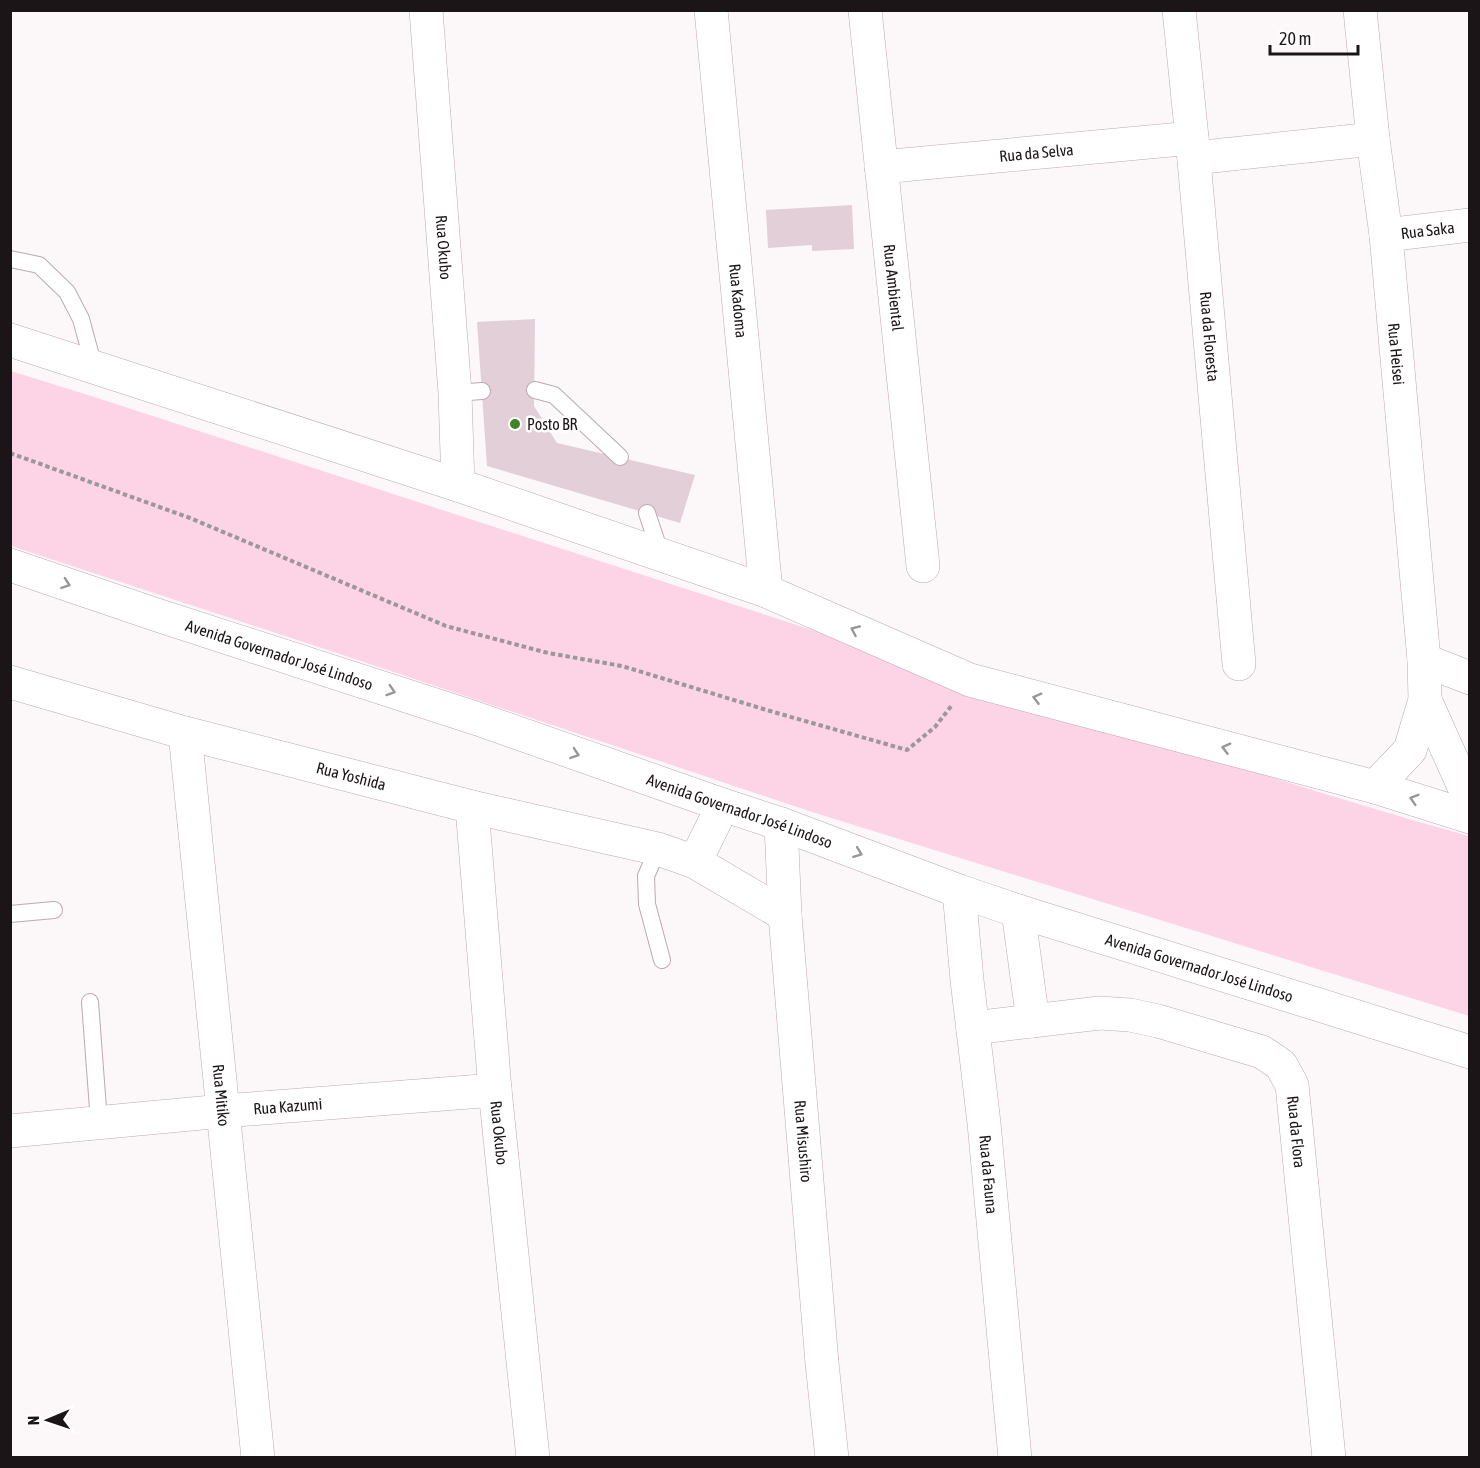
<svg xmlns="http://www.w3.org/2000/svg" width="1480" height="1468" font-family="'Asap Condensed',sans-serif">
<rect width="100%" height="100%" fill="#fcf8fa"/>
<path fill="#fdd3e6" d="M11,371L88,395C391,493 693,592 996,689C1154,739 1310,792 1469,836V1016L812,812L331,651L11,546Z"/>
<path fill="#e3cfd8" d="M852,205L854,249L812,251V245L768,248L766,210Z
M535,319L534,406L557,443L695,475L680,523L487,466L477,322Z"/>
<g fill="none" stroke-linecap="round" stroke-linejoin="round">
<defs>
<path id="lane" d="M10,259L39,265L67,292L81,319L94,367
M535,390L554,395L620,457
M455,393L482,391
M647,513L661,555
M658,849L646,876L647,904L662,960
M10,914L54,910
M90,1002L99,1122"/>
<g id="street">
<path id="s1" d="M426,10L455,393L458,485"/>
<path id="s2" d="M711,10L766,591"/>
<path id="s3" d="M865,10L923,566"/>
<path id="s4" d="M1179,10L1192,138L1239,664"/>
<path id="s5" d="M1360,10L1373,139L1386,235L1424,660L1425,700L1410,750L1375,787"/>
<path d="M1194,158L1373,139"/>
<path id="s6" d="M881,167L1192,138"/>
<path id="s7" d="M1386,235L1470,225"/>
<path d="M1424,660L1470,678"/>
<path id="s8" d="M10,682L185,733L472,807L658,849L695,862L723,805"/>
<path d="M1425,700L1470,800"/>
<path id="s9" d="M185,733L258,1458"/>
<path id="s10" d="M472,807L495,1090L533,1458"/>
<path id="s11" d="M781,824L785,915L822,1363L832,1458"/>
<path d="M695,862L785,915"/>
<path id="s12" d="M959,891L967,980L984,1123L1015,1458"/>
<path d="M1018,911L1033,1021"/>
<path id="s13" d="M973,1028L1100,1013L1130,1015L1158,1021L1262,1052L1281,1065L1292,1085L1329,1458"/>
<path id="s14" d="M10,1131L223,1111L495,1090"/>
</g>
<g id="secondary">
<path d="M10,340L458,485L766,591L970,680L1375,787L1470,817"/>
<path id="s15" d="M10,565L154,614L475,718L723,805L781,824L959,891L1018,911L1470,1052"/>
</g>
</defs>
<use href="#lane" stroke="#bca9b1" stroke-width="18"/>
<use href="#street" stroke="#bca9b1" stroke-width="34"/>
<use href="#secondary" stroke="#bca9b1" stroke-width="34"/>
<path stroke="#9c9799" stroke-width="4" stroke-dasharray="4.5 3" stroke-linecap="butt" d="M10,453L190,518L446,626L548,653L622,666L770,711L907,750L935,727L952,705"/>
<use href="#lane" stroke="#fff" stroke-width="16"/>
<use href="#street" stroke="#fff" stroke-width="33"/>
<use href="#secondary" stroke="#fff" stroke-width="33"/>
</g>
<defs><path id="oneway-chevron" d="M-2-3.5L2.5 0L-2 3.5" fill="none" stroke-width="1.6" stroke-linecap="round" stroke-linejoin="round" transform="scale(1.5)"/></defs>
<g stroke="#999697">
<use href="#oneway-chevron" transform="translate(66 584) rotate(19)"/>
<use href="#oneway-chevron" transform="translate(855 630) rotate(-156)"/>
<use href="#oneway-chevron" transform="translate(391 691) rotate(18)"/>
<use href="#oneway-chevron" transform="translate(1037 698) rotate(-165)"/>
<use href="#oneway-chevron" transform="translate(1226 748) rotate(-165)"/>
<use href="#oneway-chevron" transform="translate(575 754) rotate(19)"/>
<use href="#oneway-chevron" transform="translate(1414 799) rotate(-163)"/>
<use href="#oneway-chevron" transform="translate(858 853) rotate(21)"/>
</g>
<circle fill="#3f8428" stroke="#fff" stroke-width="2" cx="515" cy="424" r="6"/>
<g text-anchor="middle" stroke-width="5" stroke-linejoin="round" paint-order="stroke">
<g font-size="16" fill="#1c1518" stroke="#fff">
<text dy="6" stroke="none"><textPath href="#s6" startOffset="156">Rua da Selva</textPath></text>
<text dy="6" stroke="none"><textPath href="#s7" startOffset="42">Rua Saka</textPath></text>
<text dy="6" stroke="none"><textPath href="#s1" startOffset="238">Rua Okubo</textPath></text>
<text dy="6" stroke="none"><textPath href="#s3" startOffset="279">Rua Ambiental</textPath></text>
<text dy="6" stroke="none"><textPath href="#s2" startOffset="292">Rua Kadoma</textPath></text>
<text dy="6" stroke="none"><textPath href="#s4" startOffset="328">Rua da Floresta</textPath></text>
<text dy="6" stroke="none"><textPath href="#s5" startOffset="346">Rua Heisei</textPath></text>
<text dy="6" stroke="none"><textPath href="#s15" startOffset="284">Avenida Governador José Lindoso</textPath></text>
<text dy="6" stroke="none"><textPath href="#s8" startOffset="354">Rua Yoshida</textPath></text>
<text dy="6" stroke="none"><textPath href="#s15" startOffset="770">Avenida Governador José Lindoso</textPath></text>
<text dy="6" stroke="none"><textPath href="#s15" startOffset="1256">Avenida Governador José Lindoso</textPath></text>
<text dy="6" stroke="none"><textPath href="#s9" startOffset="364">Rua Mitiko</textPath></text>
<text dy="6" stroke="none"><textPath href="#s14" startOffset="279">Rua Kazumi</textPath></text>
<text dy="6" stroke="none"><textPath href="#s10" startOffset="327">Rua Okubo</textPath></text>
<text dy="6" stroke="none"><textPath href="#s13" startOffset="388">Rua da Flora</textPath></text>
<text dy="6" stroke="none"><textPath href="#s11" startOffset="318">Rua Misushiro</textPath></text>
<text dy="6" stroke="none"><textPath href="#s12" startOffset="285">Rua da Fauna</textPath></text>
</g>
<g font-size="16" fill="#1c1518" stroke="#fff" text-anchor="start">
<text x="527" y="430">Posto BR</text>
</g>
</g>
<rect width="1480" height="1468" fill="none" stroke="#1c1518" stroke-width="24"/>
<g transform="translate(48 1420) rotate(268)" stroke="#ffffff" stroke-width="4.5" paint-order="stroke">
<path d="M0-4.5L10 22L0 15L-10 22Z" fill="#1c1518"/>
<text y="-9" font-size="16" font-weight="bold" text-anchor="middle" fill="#1c1518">N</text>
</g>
<path d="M1270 45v9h88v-9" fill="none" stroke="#1c1518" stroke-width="3"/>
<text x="1279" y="45" font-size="18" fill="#1c1518" stroke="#ffffff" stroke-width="4.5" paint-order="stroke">20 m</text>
</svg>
